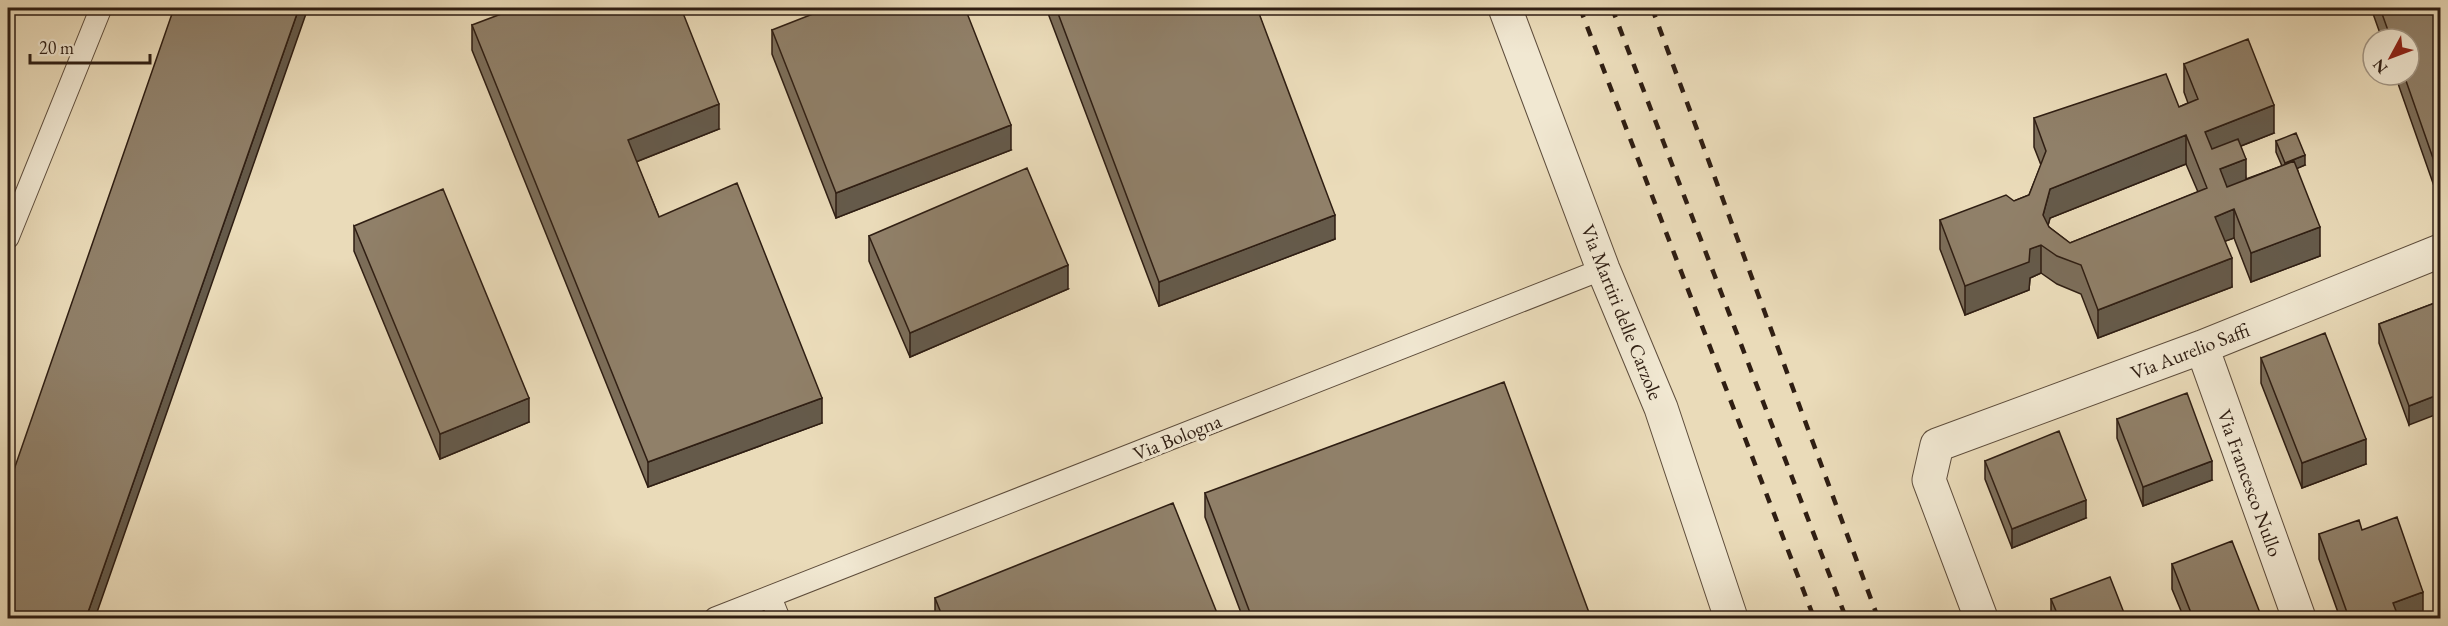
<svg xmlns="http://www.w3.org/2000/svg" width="2448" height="626" font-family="'EB Garamond',serif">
<rect width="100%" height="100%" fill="#eadbb9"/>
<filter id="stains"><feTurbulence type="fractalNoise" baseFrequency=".00333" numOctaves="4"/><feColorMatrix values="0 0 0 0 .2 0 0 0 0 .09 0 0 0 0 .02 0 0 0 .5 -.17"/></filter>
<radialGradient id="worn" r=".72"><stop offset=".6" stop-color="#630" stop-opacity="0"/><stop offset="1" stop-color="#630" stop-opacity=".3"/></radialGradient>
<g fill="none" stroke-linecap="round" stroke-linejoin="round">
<defs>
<path id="service" d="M8,238L101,8
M771,598L779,618
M715,618L1603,269"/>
<path id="minor" d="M1505,8L1603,269L1661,408L1731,618
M2202,347L2299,618
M1981,618L1929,480L1937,445L2202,347L2440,251"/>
</defs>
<use href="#service" stroke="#5e4d3c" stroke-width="23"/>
<use href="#minor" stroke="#5e4d3c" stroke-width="35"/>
<use href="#service" stroke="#f1e8d2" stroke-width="21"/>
<use href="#minor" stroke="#f1e8d2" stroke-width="33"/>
<path stroke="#2f1e13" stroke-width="4.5" stroke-dasharray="10 10" stroke-linecap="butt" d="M1580,8L1814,618
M1612,8L1846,618
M1652,8L1878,618"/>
</g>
<path fill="#7c6e5a" stroke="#2f1e13" stroke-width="1.5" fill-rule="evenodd" d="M1046,8H1257L1335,239L1159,306Z
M2371,8H2431L2440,35V183L2434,186L2395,75H2409V39H2382Z
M472,25L719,129L636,162L659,217L822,423L648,487L472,50Z
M772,30L1011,150L836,218L772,54Z
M2184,64L2274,133L2241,146L2246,179L2282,166L2276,152V141L2305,165L2297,168L2320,256L2251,282L2234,238L2225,241L2232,287L2098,338L2081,294L2057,284L2041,273L2030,278L2029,290L1965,315L1940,249V220L2014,201L2029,195L2041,165L2034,147V118L2179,107L2188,103L2184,92ZM2186,164L2198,192L2070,243L2049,227L2048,225L2050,218Z
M354,226L529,422L440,459L354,251Z
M869,236L1068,289L910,357L869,261Z
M2440,301L2409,425L2379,343V324Z
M2261,358L2366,464L2302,488L2261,383Z
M2117,419L2212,480L2143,506L2117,438Z
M1985,461L2086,518L2012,548L1985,479Z
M1205,493L1591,618H1243L1205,517Z
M2362,530L2423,617L2419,618H2340L2319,559V534Z
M2172,564L2262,618H2184L2172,589Z
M935,598L1219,618H935Z
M2051,599L2126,618H2051Z"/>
<path fill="#655a4a" stroke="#2f1e13" stroke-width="1.5" d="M299,8H308L95,618H86Z
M719,104V129L628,165V140Z
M2274,105V133L2205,160V132Z
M1011,125V150L836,218V193Z
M2186,135V164L2050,218L2043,244V215L2050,189Z
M2305,155V165L2285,174V163Z
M2246,159V188L2220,198V169Z
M2440,159V183L2434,186V161Z
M2234,209V238L2215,245V217Z
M1335,215V239L1159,306V282Z
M2320,227V256L2251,282V253Z
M2041,245V273L2030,278L2029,290L1965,315V286L2030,249Z
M2232,258V287L2098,338V310Z
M1068,265V289L910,357V333Z
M2440,394V413L2409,425V406Z
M529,398V422L440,459V434Z
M822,398V423L648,487V462Z
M2366,439V464L2302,488V463Z
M2212,461V480L2143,506V487Z
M2086,500V518L2012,548V529Z
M2423,592V617L2419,618H2391L2393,603Z"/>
<path fill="#908069" stroke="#2f1e13" stroke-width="1.5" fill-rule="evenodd" d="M174,8H299L86,618H8V487Z
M517,8H681L719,104L628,140L659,217L737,183L822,398L648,462L472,25Z
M828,8H965L1011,125L836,193L772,30Z
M1056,8H1257L1335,215L1159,282Z
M2380,8H2431L2440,35V159L2434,161L2404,75H2409V39H2391Z
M2248,39L2274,105L2205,132L2212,149L2238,139L2246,159L2220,169L2227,187L2294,161L2320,227L2251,253L2234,209L2215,217L2232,258L2098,310L2081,265L2057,256L2041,245L2030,249L2029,262L1965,286L1940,220L2006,195L2014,201L2029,195L2046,151L2034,118L2166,74L2179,107L2198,99L2184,64ZM2186,135L2207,188L2070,243L2049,227L2043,215L2050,189Z
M2296,133L2305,155L2285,163L2276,141Z
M1027,168L1068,265L910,333L869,236Z
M443,189L529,398L440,434L354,226Z
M2440,301V394L2409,406L2379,324Z
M2325,333L2366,439L2302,463L2261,358Z
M1504,382L1591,618H1252L1205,493Z
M2187,393L2212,461L2143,487L2117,419Z
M2059,431L2086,500L2012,529L1985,461Z
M1173,503L1219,618H943L935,598Z
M2397,517L2423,592L2393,603L2398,616L2391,618H2349L2319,534L2359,520L2362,530Z
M2232,541L2262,618H2193L2172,564Z
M2110,577L2126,618H2059L2051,599Z"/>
<g text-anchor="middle" stroke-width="6" stroke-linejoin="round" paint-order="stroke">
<g font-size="20" fill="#2f1e13" stroke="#f1e8d2">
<text transform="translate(1622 312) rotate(68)" y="7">Via Martiri delle Carzole</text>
<text transform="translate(2190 351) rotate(-21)" y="7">Via Aurelio Saffi</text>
<text transform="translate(1177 437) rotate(-22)" y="7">Via Bologna</text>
<text transform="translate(2250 483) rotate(70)" y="7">Via Francesco Nullo</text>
</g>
</g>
<rect width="2448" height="626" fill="none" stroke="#eadbb9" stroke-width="30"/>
<rect x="9" y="9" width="2430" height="608" fill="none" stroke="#2f1e13" stroke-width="3"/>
<rect x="15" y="15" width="2418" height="596" fill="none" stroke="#2f1e13" stroke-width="1.5"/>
<g transform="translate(2391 57) rotate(229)"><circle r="28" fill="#f1e8d2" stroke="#a39786" stroke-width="1.5"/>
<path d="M0-4.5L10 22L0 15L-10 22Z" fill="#8f2418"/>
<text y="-9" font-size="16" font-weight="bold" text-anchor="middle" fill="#2f1e13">N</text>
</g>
<path d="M30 54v9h120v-9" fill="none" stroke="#2f1e13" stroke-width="3"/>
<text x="39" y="54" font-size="18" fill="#2f1e13" stroke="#f1e8d2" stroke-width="4.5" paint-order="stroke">20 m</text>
<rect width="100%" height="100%" filter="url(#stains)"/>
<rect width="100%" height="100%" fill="url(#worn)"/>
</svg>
